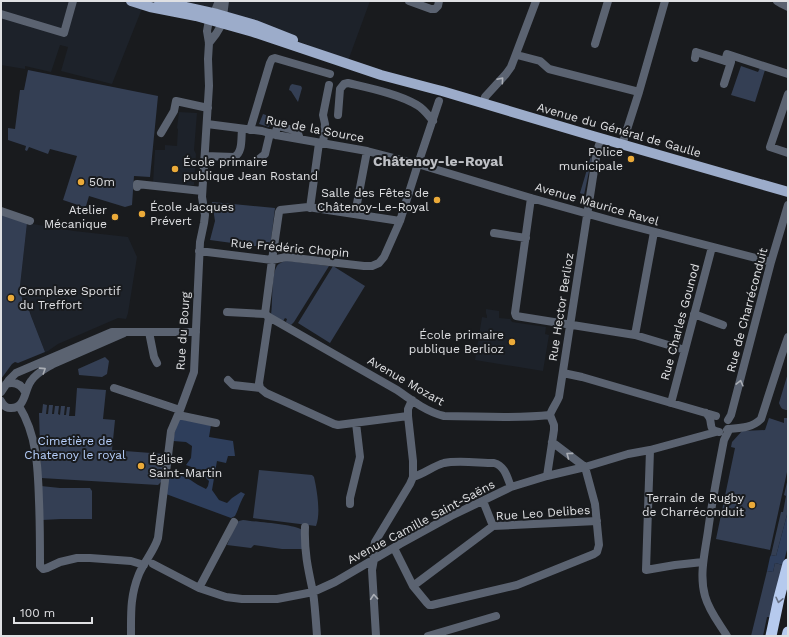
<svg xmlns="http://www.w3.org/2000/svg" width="789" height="637" font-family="'Work Sans',sans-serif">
<rect width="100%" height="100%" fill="#191b1e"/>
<path fill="#1d222a" d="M1,1H145L112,84L61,71L68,47L60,45L51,72L25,66V69L1,65Z
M159,1H370L348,61L277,33Z
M179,112L197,113L194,150L196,154L194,185H185V186L153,183L155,150H165V145L177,146L178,129L177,128Z
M27,223L74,231L128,237L137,257L128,313L126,319L118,318L58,344L48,351L45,352L31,316L29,307L23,305L20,286Z
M486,309L499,311V318L510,319L512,322L546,327L545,334L549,335L543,371L475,360L482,317L487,318V316L486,313Z"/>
<path fill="#343f54" d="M741,66L758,72L760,68L765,70L755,102L731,95Z
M28,70L158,96L150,177L134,176L132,205L125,207L89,196L86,206H85L84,207L63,200L77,156L50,149L48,154L29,147L27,151L25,150L26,146L8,140V128L15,129L20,90H24Z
M292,84L301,86L302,88L298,102L291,91L289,90L290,86Z
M263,114L272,117L269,127L259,124Z
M591,156L592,157L584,195L580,193Z
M212,202L275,208L270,248L210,240L215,221Z
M1,214L27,223L20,286L23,305L28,307L31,316L45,352L18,363L15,362L12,364L1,379Z
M285,261H289L329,266L294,322L291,325L286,322L287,319L285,318L283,321L271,315C273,303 271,275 277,266C278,264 282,262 285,261Z
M333,266L365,286L330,343L298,323Z
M105,357L109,361L107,374L102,377L79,375L78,369Z
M788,373V410C782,410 781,408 779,403Z
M77,388L106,390L103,419L115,420L112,450L164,454L161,482L158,485L41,478L39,413H42L43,404L47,405L46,414H48L49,405H53L52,414H54L55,406H59L58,414L60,415L61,406H65L64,415H66L67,407H70L69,416H75Z
M769,418L784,423V418H788V472H787L770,550L716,539L735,448L731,447L732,442L742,431L765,430Z
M259,470L312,475L314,477C317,490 321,514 316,526L253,518Z
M788,478V511L776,556L771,555L781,512H783L786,496L784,495Z
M41,486L60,488H90L92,491V519H61L42,520Z
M243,520C255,522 294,524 302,530V549H282L254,545L251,548L227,545L236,523L239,521Z
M775,563L783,565L770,617H767L763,636H751L767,571L773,572Z"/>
<path fill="#2e3e5b" d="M179,419L211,425L209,437L233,441L235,456H228L226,463L217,461L212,490L219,500L227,503L232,498L241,492L245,494C240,502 239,508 235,516L231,518L166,494L167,478C185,471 190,482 206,489L208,486L209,481L197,469L186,465L191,458L192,446L186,442L173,441L175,431Z
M788,511V546L783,565L775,563L773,572L767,571L770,557L771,555L776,556Z"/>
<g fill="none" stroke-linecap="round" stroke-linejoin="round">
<path stroke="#5b6371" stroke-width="8" d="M409,1L431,9H435L438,6L439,1
M777,1L782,4L788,7
M1,14L64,33L73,1
M209,43L216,34L222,24L225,1
M595,44L608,1
M517,55L540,61L549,69L639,92
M695,58L696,52L725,61L727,54L788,74
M724,84L731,62L725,61
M788,94L770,147L788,153
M484,103L485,97L506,74L511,67L536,1
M338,115L340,89L344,84L348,83C369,88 399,94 417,105C424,109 428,115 433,121
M207,124L262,131L276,135L367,151L421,165L531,198L617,222L771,262
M250,130L270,63L272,59L275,58L330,74
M161,133L174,111L176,101L208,108
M276,135L275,133L278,126L297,131L300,139
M323,144L325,124L323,115L329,85
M622,145L639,92L665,1
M205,156L234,157C243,153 241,138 242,129
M259,159L265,154L270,133
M137,187V184L202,191
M531,198L515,313L516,316L635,335L685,350
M310,208L319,143
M1,211L30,221
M355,214L367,151
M494,233L526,238
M199,251L272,260L286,257L364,266H372L379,263L384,257L400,221L418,164L439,101
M227,312L265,314
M265,314L269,317L397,390C411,400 427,412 444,416C479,416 515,419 550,415
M265,314L272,260L279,212L280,210L308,207L400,221
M694,314L723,325
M269,317L259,383L260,388L266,393L334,424L338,425L408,416
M149,332L154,357L157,363
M635,335L654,232
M563,373L582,377L716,416
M228,380L233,385L260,388
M6,384C15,381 21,384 25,392
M114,388L180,410
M1,392L9,380L16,373L112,332H196
M1,401C3,405 5,408 10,408C26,409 24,390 31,381C36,373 45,369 53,364L124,333
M671,403L712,247
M19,406C37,435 38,468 39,501C40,523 40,544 40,566L43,569L47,568L60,562L77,558H90L131,561L144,565
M706,413C707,414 710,418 710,419C712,426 709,430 719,432
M178,415L216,423
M728,420L731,415L771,262L788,205
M728,429C740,428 752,428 761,419L781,357L788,337
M650,450L646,570L675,565L703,562
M547,476L554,430V425L550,415C552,409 556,404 559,397L597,151L601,139
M413,477C424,474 433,466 444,463C457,460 480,463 494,463C505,466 507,477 511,487
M483,501L493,526
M350,504V498L360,457L356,423
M305,527C304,551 308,569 313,592C315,606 316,622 317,636
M394,548L413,586L427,603L429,605H432L517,585L594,554L597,552L599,545L595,504L585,467L552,442
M153,564L199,588L226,597L242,599H277L303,594L313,592L335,582L400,544L451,516L511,487L547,476L585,467L628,454L650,450L716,432
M413,586L493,526L597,521
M199,588L234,522
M131,636C131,613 130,596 139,574C144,562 154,551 158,538L171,431L180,410L194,372L200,242L204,223L205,215L202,197L209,86L208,59L209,43L207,31L209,20L214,13L219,1
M376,636L372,570L374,559L373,554L375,542L410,484L413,477V461L408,416V409L412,400
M428,636L496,616
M727,636C719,623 709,611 705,596C699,575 705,552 708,531C712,501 718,471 724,440L728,432L727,430"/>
<path stroke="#9cacca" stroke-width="10" d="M131,1L150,7L196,16L253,32L381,75L434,89L442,91L593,136L788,192
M159,1L217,14L255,25L293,40"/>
<path stroke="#b6caee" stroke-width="11" d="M771,636L779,598L788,564
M787,636L788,632"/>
</g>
<defs><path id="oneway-chevron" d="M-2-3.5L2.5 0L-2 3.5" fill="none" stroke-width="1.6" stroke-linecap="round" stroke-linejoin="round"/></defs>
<g stroke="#aaaeb5">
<use href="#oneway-chevron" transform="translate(501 80) rotate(-49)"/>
<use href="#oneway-chevron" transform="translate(43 370) rotate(-33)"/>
<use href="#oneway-chevron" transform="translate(740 383) rotate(-76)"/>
<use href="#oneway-chevron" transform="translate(569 455) rotate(-143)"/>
<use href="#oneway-chevron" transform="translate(374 597) rotate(-94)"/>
</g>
<use stroke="#687286" href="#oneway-chevron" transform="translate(779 600) rotate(103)"/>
<g fill="#ebaa39" stroke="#191b1e" stroke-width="1.5">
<circle cx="631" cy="159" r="4"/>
<circle cx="175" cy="169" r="4"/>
<circle cx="81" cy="182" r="4"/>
<circle cx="437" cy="200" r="4"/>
<circle cx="142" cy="214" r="4"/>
<circle cx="115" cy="217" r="4"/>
<circle cx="11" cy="298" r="4"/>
<circle cx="512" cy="342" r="4"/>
<circle cx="141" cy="466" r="4"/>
<circle cx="752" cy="505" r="4"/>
</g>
<g text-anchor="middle" stroke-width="4" stroke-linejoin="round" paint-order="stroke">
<g font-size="12" fill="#dfe0e3" stroke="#191b1e">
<text transform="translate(315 129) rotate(11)" y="4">Rue de la Source</text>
<text transform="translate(619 130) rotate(16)" y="4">Avenue du Général de Gaulle</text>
<text transform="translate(597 204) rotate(16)" y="4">Avenue Maurice Ravel</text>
<text transform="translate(290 248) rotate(5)" y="4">Rue Frédéric Chopin</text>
<text transform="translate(561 307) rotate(-81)" y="4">Rue Hector Berlioz</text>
<text transform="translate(747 310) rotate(-75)" y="4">Rue de Charréconduit</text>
<text transform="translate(680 322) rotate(-75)" y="4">Rue Charles Gounod</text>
<text transform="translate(183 331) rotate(-86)" y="4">Rue du Bourg</text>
<text transform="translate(406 381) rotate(30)" y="4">Avenue Mozart</text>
<text transform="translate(543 513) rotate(-4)" y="4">Rue Leo Delibes</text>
<text transform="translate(421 522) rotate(-28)" y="4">Avenue Camille Saint-Saëns</text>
</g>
<g font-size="12" fill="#dfe0e3" stroke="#191b1e" text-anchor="end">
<text x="623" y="156">Police<tspan x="623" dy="14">municipale</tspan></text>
<text x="183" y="166" text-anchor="start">École primaire<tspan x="183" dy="14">publique Jean Rostand</tspan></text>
<text x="89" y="186" text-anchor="start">50m</text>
<text x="429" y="197">Salle des Fêtes de<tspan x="429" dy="14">Châtenoy-Le-Royal</tspan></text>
<text x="150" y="211" text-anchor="start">École Jacques<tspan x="150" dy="14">Prévert</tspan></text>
<text x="107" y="214">Atelier<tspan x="107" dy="14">Mécanique</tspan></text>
<text x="19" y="295" text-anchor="start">Complexe Sportif<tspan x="19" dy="14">du Treffort</tspan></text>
<text x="504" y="339">École primaire<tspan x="504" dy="14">publique Berlioz</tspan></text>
<text x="149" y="463" text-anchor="start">Église<tspan x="149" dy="14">Saint-Martin</tspan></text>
<text x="744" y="502">Terrain de Rugby<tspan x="744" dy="14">de Charréconduit</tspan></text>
</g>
<g font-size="12" fill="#b7d0fd" stroke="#191b1e">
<text x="75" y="445">Cimetière de<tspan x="75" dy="14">Chatenoy le royal</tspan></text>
</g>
<g font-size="14" font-weight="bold" fill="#bec0c5" stroke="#191b1e">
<text x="438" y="166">Châtenoy-le-Royal</text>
</g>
</g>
<rect width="789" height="637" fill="none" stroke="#dfe0e3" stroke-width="4"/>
<path d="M14 617v6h78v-6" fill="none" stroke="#dfe0e3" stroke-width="2"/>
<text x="20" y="617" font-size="12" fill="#dfe0e3" stroke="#191b1e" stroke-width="3" paint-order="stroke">100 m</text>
</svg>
